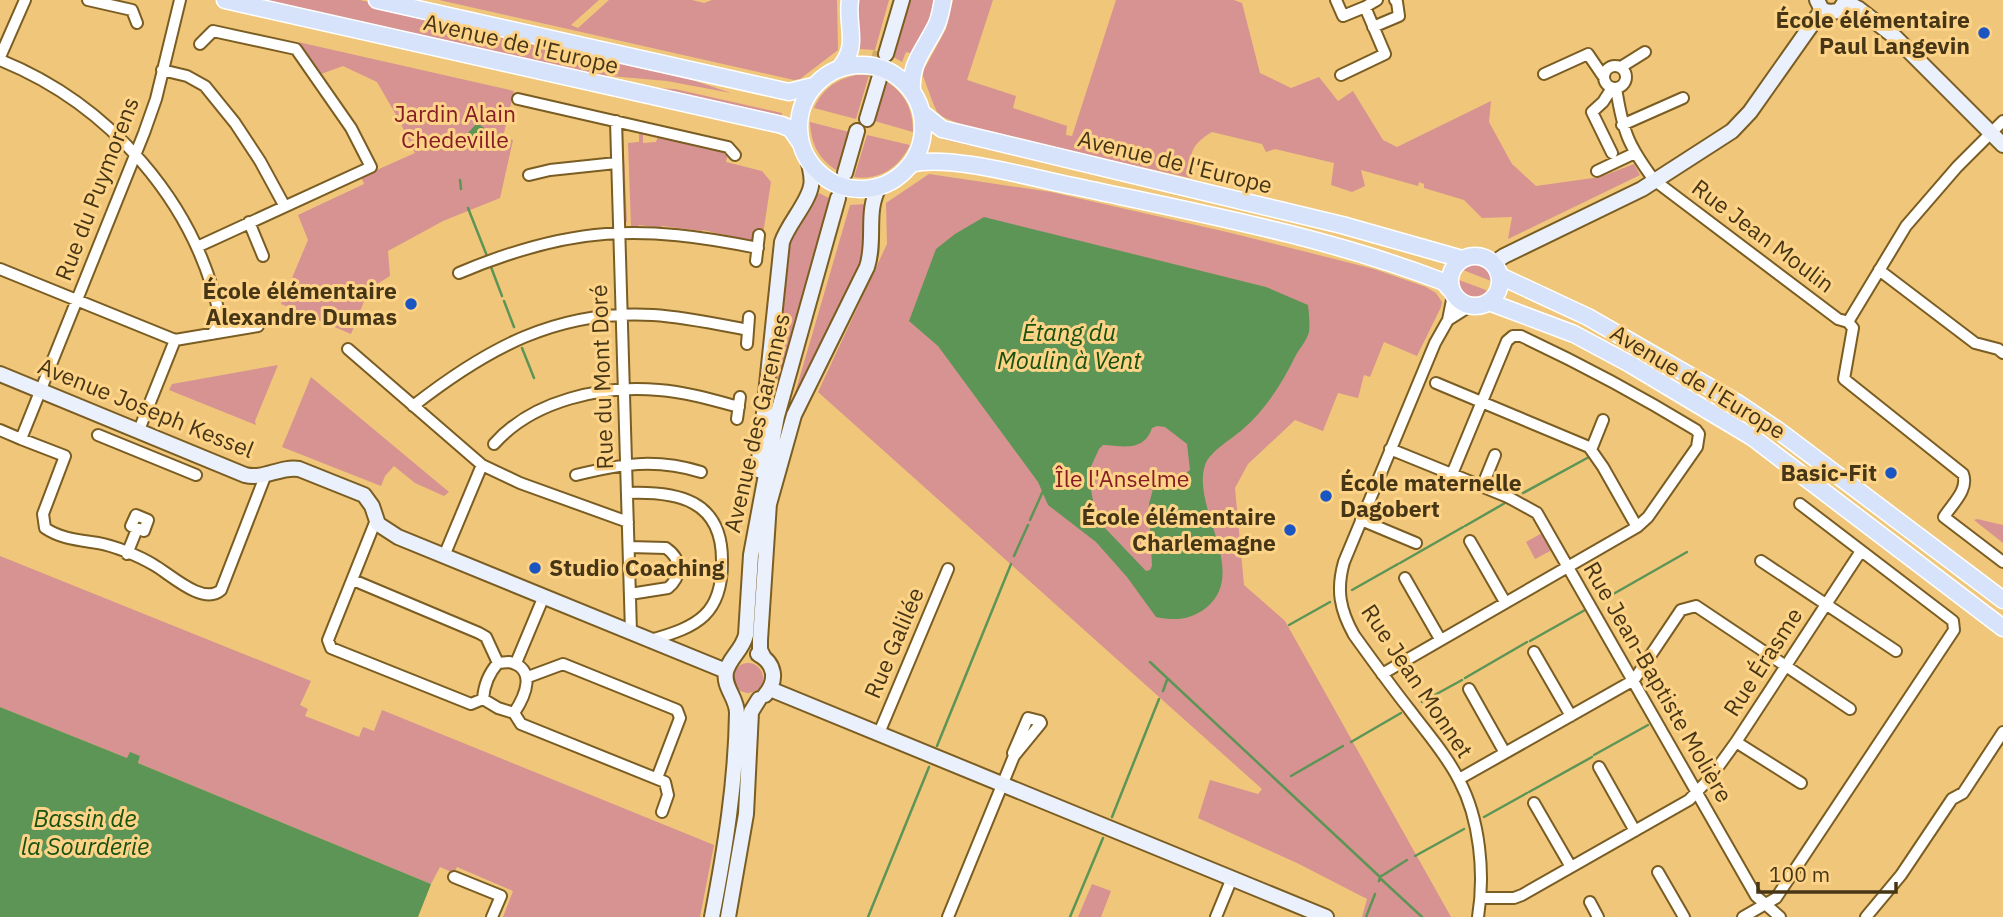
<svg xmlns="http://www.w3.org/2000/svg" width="2003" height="917" font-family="'IBM Plex Sans',sans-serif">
<rect width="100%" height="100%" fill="#f0c67b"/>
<path fill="#d69391" d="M262,0H360L657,68L731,93L667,81L599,75L556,67Z
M439,0H599L571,25L578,28L609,0H692L704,3L712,0H837L838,50L800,79L794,80Z
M855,0H889L875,50L859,49Z
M905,0H940L914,54L906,52L902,62L890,55Z
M953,0H993L967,80L1016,96L1013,108L1067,126L1066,135L1072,136L1116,0H1234L1242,3L1260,73L1291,88L1319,77L1338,101L1353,91L1383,140L1397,147L1491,101L1489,122L1512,164L1536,186L1600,177L1634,164L1640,175L1508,239L1512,217L1482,218L1464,200L1424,188V184L1419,182L1418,186L1361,170L1365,186L1352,192L1331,185L1334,163L1275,149L1266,152L1262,144L1212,132C1191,145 1190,151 1190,178L1004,136L959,124L943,117L937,112L933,103L922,73L946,29Z
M298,42L514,91L503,137L513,140L500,198L443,221L388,251L390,276L369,289L351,334L281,304L308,240L298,215L364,184L361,177L415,153L399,120L377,82L343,66L321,74Z
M856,75H869L856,119L814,108C823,89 835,80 856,75Z
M883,79C904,92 913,107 913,132L871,120Z
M652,88L675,89L782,113L781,120Z
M810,122L853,133L841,173C820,161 811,146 810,122Z
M623,131L627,222H623L620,132Z
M639,134H643V143L656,142L658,136L728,153L726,162L762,171L771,182L763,234H756L752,242L703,230L702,231L662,226L661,228L639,225L638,227H631L628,143L639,142Z
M944,134L1327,229L942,139Z
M867,135L910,145C899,167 880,181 854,177Z
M929,174L1051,192L1231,233L1374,269L1426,287L1436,293L1442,302L1441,307L1417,356L1384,342L1370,377L1364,375L1358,398L1338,393L1323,431L1295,420L1248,464L1235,488L1244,585L1285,621L1451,917H1362L1367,899L1299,864L1198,818L1210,780L1258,794L1262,789L818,392L887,244L886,203Z
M819,193L833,200L766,461L786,248L794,227Z
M866,204L865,262L786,424L850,205Z
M1472,264H1477L1488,270L1491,281L1463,270L1465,266Z
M1459,280L1486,290L1487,292C1475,301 1460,296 1459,280Z
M278,365L255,421L256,425L169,390L172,384Z
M311,377L449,492L444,496L415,483L394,466L385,476L381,486L282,447Z
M1977,519L2003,525V543L1974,520Z
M1542,533L1552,550L1535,559L1526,542Z
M0,556L311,681L300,705L308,709L305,716L359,737L363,727L374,731L382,710L714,845L700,917H503L513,891L457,867L454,873L440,867L431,884L138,763L140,756L127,758L0,707Z
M733 678a15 15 0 1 1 30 0a15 15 0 1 1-30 0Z
M742,729L741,811L724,917H717Z
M1092,884L1111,891L1101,917H1078Z"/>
<path fill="#5c9555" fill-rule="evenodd" d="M477,123L487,130L477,145L456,146Z
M984,217L1266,287L1308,305C1309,313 1310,324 1309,332C1307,340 1300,348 1296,355C1282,383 1267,408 1243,429C1232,439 1210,451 1205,465C1191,509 1250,572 1206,608C1190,620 1175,621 1156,617L1127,577L1096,542L1048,505L1038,482L938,346L909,321L936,249L955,234ZM1157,426L1165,427L1187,444L1190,470C1179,479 1167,487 1153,489L1149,504L1152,566L1150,570L1146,571L1104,527L1095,521L1091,515L1093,501L1088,473L1099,449L1103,445C1123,446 1144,452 1152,428Z
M0,707L127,758L130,752L140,756L138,763L431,884L418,917H0Z"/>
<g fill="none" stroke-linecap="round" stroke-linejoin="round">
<path stroke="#5c9555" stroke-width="2.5" d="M460,180L461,189
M468,208L487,256
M491,267L502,296
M504,301L514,327
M522,348L534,378
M1523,493L1589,457
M1030,520L1043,491
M1465,526L1505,503
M1014,556L1028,525
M1400,563L1463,527
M1352,590L1398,564
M1601,601L1687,552
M1289,625L1330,602
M1530,641L1585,610
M1150,662L1380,877L1379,881
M1465,678L1527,642
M1163,691L1167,680
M1422,702L1462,680
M1351,742L1401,713
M937,746L1011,564
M1594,755L1648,725
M1291,776L1343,746
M1529,792L1592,757
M1112,817L1159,699
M1484,817L1527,793
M1415,856L1464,829
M1380,877L1407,860
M1381,879L1422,917
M868,917L929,767
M1070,917L1103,838
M1366,917L1375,894"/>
<path stroke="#cea967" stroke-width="14" stroke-dasharray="14 7" stroke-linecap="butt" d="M873,78L880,52
M838,198L845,173"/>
<defs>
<path id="street" d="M88,0L132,10L137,23
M180,0L156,99L144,133L21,439L65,456L43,514L45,528C61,539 79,540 98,543C115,546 139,556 154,565C170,574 203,606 221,590L266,474
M1336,0L1343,16L1365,7
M1373,27L1399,16L1397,2L1395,0
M0,57L25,0
M0,60C109,104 196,202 220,318L219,325L212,334
M1604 77a11 11 0 1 1 22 0a11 11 0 1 1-22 0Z
M1621,67L1645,52
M162,70L187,76L205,86L235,123L260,161L284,205
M1544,74L1588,54L1603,76
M1341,75L1385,54L1365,7L1377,0
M1616,88C1623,132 1628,145 1654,180L1838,319L1848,322
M518,99L728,147L735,155
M616,121L631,632
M1622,125L1683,98
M1612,153L1592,112L1603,102L1612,88
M1597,171L1635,153
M529,175L550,170L616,163
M249,222L263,256
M197,247L371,167L351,128L296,49L213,31L200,44
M756,261L759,235
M0,269L175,340L258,326
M1879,270L1975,343L1998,349L2003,353
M459,273C570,226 641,224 758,248
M1453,295L1448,320L1435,343L1344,562C1336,590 1340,610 1354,635C1372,660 1390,685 1409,709C1426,732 1446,754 1459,780C1480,819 1485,874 1478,917
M1448,320L1470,306
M1848,322L1853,328L1844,379L1963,474C1969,490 1952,504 1944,517L2003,562
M1848,322L1906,226L1957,167L2003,121
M747,344L749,317
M348,349L482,465L520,483L628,522
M1436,383L1589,447L1603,467L1637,527
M413,406C486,349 557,309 653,315C685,317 717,324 748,330
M737,419L740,397
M0,430L21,439
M139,430L175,340
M98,435L196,475
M494,444C533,400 602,385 659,390C686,392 713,400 739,407
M1390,449L1508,497L1537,513L1756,896L1780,917
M1591,450L1603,420
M576,475C621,464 655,458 701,472
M1482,487L1495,455
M627,493C678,491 722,500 722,560C723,614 698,627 650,640
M136,515L148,520L144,531L131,526Z
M376,520L328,640L331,648L471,704L483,699
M1361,520L1416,543
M1470,541L1505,602
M629,547L666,548C682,559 682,576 668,588L630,594
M127,554L137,529
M444,556L482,465
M1761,561L1896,651
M1405,578L1440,639
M353,580L479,633L486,637L498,663
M1534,652L1571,716
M509,662C537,668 526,695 514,713L498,708L483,699C484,686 489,673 498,663Z
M516,663L544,596
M1382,674L1637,527L1648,517L1697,447L1699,434L1696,430C1639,395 1581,364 1521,336H1513L1507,341L1452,474
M528,677L563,664L677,710L680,718L657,778
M1469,689L1505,753
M514,713L521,724L665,782L668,795L662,812
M879,733L948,569
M1736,742L1801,783
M1599,767L1635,831
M1459,779L1634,680L1681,610L1696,606L1850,709
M1534,803L1571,867
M1658,872L1684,917
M454,877L501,896L492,917
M1481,898H1514L1522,895L1689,800L1710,778L1736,742L1861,551
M1590,902L1598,917
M948,917L1014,756L1041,723L1040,721L1028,718L1013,753L1014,756
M1216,917L1232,878
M1743,917L1776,898L1954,630L1953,621L1800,504
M1866,917L1901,875L1952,799L1963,793L2003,732"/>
<path id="secondary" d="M1817,0L1822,10L1830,12L1839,11L1846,0
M1846,2L1859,9L1895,37L2003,145
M886,54L902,0
M867,119L879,79
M845,173L857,131
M1494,263L1504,256L1642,189L1732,131L1750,112L1822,10
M0,374L245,475C264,480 280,466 299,469L364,495L372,506L378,524L398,537L726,671
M758,470L782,242C788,224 808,203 811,186C813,178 810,170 809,163
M769,504L794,415L867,267C876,240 865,212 879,187
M758,654C775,663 778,680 765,695
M764,658L760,650V640L769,503
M770,689L1326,917
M712,917C725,850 736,782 737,713C737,698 723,687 726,672C729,658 742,651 746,635L751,555L777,416L838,198
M728,917L746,814L751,712L759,699"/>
<path id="primary" d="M225,0L782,125L791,129L800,142
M377,0L789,92L813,86
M799 127a62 62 0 1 1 124 0a62 62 0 1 1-124 0Z
M840,68C860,44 846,27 850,0
M912,92C910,63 923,52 935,28C940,20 941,9 943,0
M922,113L942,129L1342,225L1462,259
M911,164C949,154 1032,178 1073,186C1198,213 1325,236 1444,282L1450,289
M1450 281a25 25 0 1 1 50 0a25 25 0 1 1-50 0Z
M1500,276L1588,317L1739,404L1779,431L2003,600
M1489,302L1574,334L1630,364L1752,437L2003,628"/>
</defs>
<use href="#street" stroke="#7a5d22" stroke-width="14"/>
<use href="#secondary" stroke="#7a5d22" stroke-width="18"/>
<use href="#primary" stroke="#fff" stroke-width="19"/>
<use href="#street" stroke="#fff" stroke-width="10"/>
<use href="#secondary" stroke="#ebf1fc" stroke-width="14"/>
<use href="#primary" stroke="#d6e3fa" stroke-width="16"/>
</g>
<g fill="#1a55c1" stroke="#fdd388" stroke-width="2.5">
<circle cx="1984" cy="33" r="7"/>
<circle cx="411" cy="304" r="7"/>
<circle cx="1891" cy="473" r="7"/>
<circle cx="1326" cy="496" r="7"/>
<circle cx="1290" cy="530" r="7"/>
<circle cx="535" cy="568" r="7"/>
</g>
<g text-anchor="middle" stroke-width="6" stroke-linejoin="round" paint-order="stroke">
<g font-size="23" font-weight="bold" fill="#463616" stroke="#fdd388" text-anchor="end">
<text x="1970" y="28">École élémentaire<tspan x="1970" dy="26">Paul Langevin</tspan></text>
<text x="397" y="299">École élémentaire<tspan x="397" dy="26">Alexandre Dumas</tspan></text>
<text x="1877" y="481">Basic-Fit</text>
<text x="1340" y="491" text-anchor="start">École maternelle<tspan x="1340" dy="26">Dagobert</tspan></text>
<text x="1276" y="525">École élémentaire<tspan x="1276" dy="26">Charlemagne</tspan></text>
<text x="549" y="576" text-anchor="start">Studio Coaching</text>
</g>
<g font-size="23" fill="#463616" stroke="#fdd388">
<text transform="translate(521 44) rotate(13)" y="8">Avenue de l'Europe</text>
<text transform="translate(1175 162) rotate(14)" y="8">Avenue de l'Europe</text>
<text transform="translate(97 189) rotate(-69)" y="8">Rue du Puymorens</text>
<text transform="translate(1763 236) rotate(37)" y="8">Rue Jean Moulin</text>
<text transform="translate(602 377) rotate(-92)" y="8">Rue du Mont Doré</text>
<text transform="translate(1698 382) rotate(31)" y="8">Avenue de l'Europe</text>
<text transform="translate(146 408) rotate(22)" y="8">Avenue Joseph Kessel</text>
<text transform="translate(757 423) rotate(-77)" y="8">Avenue des Garennes</text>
<text transform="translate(894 643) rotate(-67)" y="8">Rue Galilée</text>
<text transform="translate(1763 662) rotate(-57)" y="8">Rue Érasme</text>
<text transform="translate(1417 681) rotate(56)" y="8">Rue Jean Monnet</text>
<text transform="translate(1658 682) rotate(60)" y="8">Rue Jean-Baptiste Molière</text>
</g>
<g font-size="23" fill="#861c26" stroke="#fdd388">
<text x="455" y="122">Jardin Alain<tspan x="455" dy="26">Chedeville</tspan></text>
<text x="1122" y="487">Île l'Anselme</text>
</g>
<g font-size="24" font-style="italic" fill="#185211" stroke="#fdd388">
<text x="1069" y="341">Étang du<tspan x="1069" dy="28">Moulin à Vent</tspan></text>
<text x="85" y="827">Bassin de<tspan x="85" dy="28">la Sourderie</tspan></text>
</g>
</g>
<path d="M1758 882v10h138v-10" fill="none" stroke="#463616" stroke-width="3.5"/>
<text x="1769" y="882" font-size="21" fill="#463616" stroke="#fdd388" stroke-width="5" paint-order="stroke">100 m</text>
</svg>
